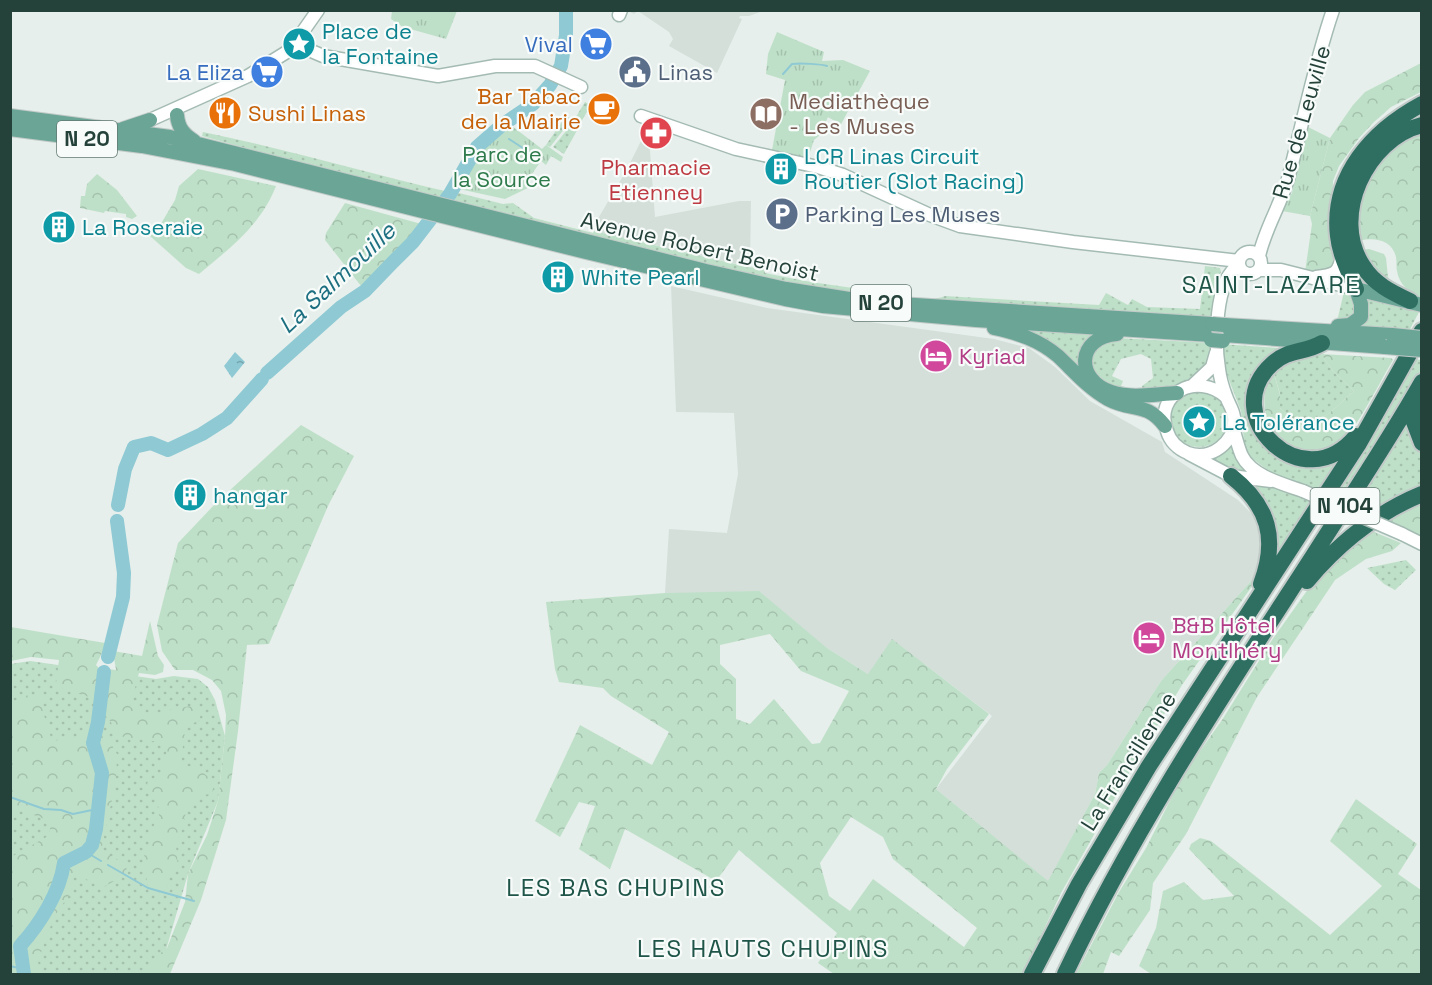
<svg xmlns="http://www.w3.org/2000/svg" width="1432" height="985" font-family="'Space Grotesk',sans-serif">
<defs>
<pattern id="grass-dots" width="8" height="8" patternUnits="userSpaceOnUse" patternTransform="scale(1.5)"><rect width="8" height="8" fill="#bfe0c8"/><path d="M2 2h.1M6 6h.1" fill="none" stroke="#a4c1ad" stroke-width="1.8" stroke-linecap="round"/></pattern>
<pattern id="forest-crowns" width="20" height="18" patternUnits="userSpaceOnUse" patternTransform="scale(1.5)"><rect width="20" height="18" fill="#bfe0c8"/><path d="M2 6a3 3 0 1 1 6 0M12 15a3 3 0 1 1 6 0" fill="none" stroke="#a4c1ad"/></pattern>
<pattern id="park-tufts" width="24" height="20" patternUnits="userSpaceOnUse" patternTransform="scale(1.5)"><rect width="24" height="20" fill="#bfe0c8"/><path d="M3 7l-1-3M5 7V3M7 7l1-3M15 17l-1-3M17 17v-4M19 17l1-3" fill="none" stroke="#a4c1ad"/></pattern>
<pattern id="water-ripples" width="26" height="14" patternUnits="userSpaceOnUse" patternTransform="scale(1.5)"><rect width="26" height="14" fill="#8ec9d4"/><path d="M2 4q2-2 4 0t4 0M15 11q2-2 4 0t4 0" fill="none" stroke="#74a5ad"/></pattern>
</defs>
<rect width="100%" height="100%" fill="#e6efeb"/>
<path fill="#d4dfda" d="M628,11H763L749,16H740L739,18L742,19L717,73L669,46L673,39L669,32L638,11L634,14Z
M643,137L649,138L655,217L739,201H751L750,267L594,231L596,222L626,171Z
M671,286L767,308L994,339L1029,348L1055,367L1090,401L1162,442L1165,452L1238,500L1254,516L1258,525L1261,570L1161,681L1107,765L1099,773L1095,794L1048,882L936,789L992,716L923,663L868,674L827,648L665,593L669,529L727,533L738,474L734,413L676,412Z"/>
<path fill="url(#grass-dots)" d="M585,102L591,105L581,122L569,123L550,147L546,145L566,116L574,120Z
M580,125L564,154L553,147L570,126Z
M203,132C286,149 367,173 449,192L444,199L321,169L202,136Z
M459,193L503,204L513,203L534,218L593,233L594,231L748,267L764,269L765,273C801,281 838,286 876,291C896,294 925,304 945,296L1099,305L1106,293L1128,305L1132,299L1147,307L1200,309L1205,266L1220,268L1221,272L1215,283L1213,317L885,299L796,287L484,210L450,200L452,196Z
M1344,292L1352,295L1356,311L1351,319L1332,323L1338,317Z
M1361,292L1419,312L1409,331L1361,329Z
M1021,327L1100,334L1082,359L1125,403Z
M1116,338L1213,343C1212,350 1211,361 1207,366C1193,383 1163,390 1143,392L1142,386L1153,378L1151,359L1141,354L1121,359L1112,376L1123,381L1121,386L1135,389L1134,393L1117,391L1091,372L1093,347Z
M1220,344L1279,348L1263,363L1261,440L1340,458L1319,491L1269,471L1250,457L1245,451L1241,411L1224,367Z
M1306,353L1321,354L1333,371L1354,391C1340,403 1315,432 1294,422C1289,419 1284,412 1280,408V394L1273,370Z
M1413,359L1421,360V370L1343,501L1331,496Z
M1170 418a29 29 0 1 1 58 0a29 29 0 1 1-58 0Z
M1405,421L1421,447V490L1374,514L1354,506Z
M1233,438L1253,473H1230L1207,457Z
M1245,481L1270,484L1312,501L1273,567Z
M1406,560L1416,570L1395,590L1384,584L1367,568Z
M30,661L156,679L174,676L198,679L208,687L215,700L225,736L218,801L188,874L159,974H11V664Z"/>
<path fill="url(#forest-crowns)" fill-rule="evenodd" d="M1421,63V92L1391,107L1374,122L1359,138L1339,166L1333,181L1332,221L1334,263C1328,274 1317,272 1305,272L1312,224L1310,216L1330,138L1353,105L1365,92Z
M1421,132V297C1409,293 1399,284 1397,271C1396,267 1397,262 1396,257C1392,239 1373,237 1358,241L1355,218L1369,175L1390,149Z
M198,169L276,186C261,225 230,248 199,274L186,268L150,236L162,222L175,200L179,186Z
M97,174L117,190L137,216L132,219L126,217V214L105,211L104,213L80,208L81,196H85L87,184Z
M345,203L425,225L413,242L365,291L325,240L326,233Z
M1369,249L1384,254L1386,258L1388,277L1394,289L1381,280L1360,250Z
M1321,354L1391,358L1393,360C1382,378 1358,426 1345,438C1297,478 1243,422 1273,370L1280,395V408C1284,412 1289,419 1294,422C1315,432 1340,403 1354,391L1333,371Z
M301,425L354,456L328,506L269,644L247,645L238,731L226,820L201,900L170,974H147L152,960L167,948L185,902L188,874L207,835L218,801L225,736L226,715L221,691L212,680L193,670H175L162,651L157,625L178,543L216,503Z
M1421,499V536L1384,519Z
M1374,532L1401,543L1392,551L1366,559L1335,580L1257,697L1186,834L1153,883L1150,910L1119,956L1111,952L1103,974H1076L1119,892L1146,848L1183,775L1222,720L1272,640L1311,585L1364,533Z
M1261,570L1255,582L1182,685L1137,759L1061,893L1023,974H834L818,963L837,933L739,850L716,881L625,829L610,869L579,849L595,806L579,802L560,837L535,821L580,725L652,765L669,732L611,696L603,688L559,682L555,669L546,602L665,593L759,591L827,648L868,674L892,639L989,714L947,769L936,789L1048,881L1095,794L1099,773L1107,765L1161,681ZM770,634L801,671L849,691L820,743L812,744L774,699L750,724L736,719V679L720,664V645ZM851,817L883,837L893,859L977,928L964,947L873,879L850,911L829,896L820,863Z
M150,621L158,656L164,665L163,672L155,675L139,673L130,707L152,714L195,705L202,710L199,721L185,726L181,765L197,768L215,782L212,793L198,797L189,803L176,846L178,868L166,882L168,889L165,892L148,888L143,858L149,847L153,827L159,816L158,804L147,783L161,773L167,750L158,742L119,736C112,725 103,707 92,699C80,691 69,696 56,683L59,660L31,657L11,661V627L105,643L104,649L96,665L99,668L116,670L113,651L142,656Z
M28,694L42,696L43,712L52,741L80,737L93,719L98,722L117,754L116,781L101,851L125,863L128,874L103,887L75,874L69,895L54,917L38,961L40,974H11V857L50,835V821L20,810L11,809V713Z
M1356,799L1417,844L1398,874L1421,890V974H1151L1139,966L1156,928L1163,891L1184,882L1203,900L1234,896L1189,849L1191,844L1200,838L1211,841L1330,935L1382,886L1330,841Z"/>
<path fill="url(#park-tufts)" d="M392,11V10L457,11L446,39L403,27L391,19Z
M777,32L824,52L822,61L843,60L870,71L841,124L828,117L820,135L814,140L808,158L772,150L785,80L766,74L768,54Z
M508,123L542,149L546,145L563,157L561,162L551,156L546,165L541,161L529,178L532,186L505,199L459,189L478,150Z
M1306,126L1330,138L1310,216L1282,211L1292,193Z"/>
<path fill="#bfe0c8" d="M840,95L852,102L841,124L828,117Z"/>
<path fill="url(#water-ripples)" d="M235,352L245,362L232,378L224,366Z"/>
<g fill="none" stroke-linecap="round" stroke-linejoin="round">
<path stroke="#8ec9d4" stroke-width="2" d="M783,74L792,64C800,63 822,64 827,66
M509,139L529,152
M10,797L44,809L61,810L73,814L97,809
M86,852L101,861
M108,865L148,888L194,901
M10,966L23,969"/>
<path stroke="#8ec9d4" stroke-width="14" d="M267,373L341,307L365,291L392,263L413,242L450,194L477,147L502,125L533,104L550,85L561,66L566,35V10
M118,505L125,469L134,447L151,443L168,450L202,434L227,418L262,379
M108,657L123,597L124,573L117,521
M24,974L20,946C40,924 60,892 64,863L86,852L92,845L96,829L102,773L93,743L98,722L104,672"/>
<defs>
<path id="secondary" d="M619,15L621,10
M302,47L297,40L318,10
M641,116L736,149L818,167L843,175L930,215L960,226L1073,242L1239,261
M150,120L248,76L290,50L302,47L323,56L438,76L495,66H535L581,87
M1239 263a11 11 0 1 1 22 0a11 11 0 1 1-22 0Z
M1259,256C1265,229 1280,206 1288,179C1303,123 1314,65 1333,10
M1259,270H1281L1356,289
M1316,277C1334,275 1339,274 1342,255
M1193,385L1212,367L1216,353
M1226,397C1197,371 1153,394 1167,431C1170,441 1178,449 1188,453C1211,461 1236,442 1234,417C1233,409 1228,403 1226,396C1223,388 1220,378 1219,369C1215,344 1214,280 1239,265
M1233,428C1236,437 1238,447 1242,456C1252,476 1283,484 1303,491
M1189,454L1231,476L1271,481
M1402,534L1422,544"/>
<path id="primary" d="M177,115C178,128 184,135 194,141
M10,116L170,137L706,271L786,289L868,302L1212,324
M10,129L142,146L235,164L586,252L785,299L823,306L976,320L1212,335
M123,129L150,120
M1356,289L1422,305
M1224,325L1392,335
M1338,326L1350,325L1361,317V304L1356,289
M994,328C1018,333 1039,340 1058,356C1074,371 1088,388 1108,399C1132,412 1146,401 1165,426
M1117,334C1076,337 1075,380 1111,392C1132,399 1155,394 1177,393
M1224,335L1385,347"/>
<path id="highway" d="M1356,289C1349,272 1340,255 1338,236C1331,176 1372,131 1422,104
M1410,301C1391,292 1374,284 1363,266C1330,217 1366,139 1422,125
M1322,343C1305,353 1288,349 1272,364C1216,415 1303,501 1356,436
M1417,397L1414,422L1422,443
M1231,476C1269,506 1278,539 1261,584
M1307,581C1338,544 1376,513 1422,494
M1032,974L1079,884L1149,766L1358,445L1422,331
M1065,974C1134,828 1225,692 1313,556C1350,498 1388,442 1422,382"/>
</defs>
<use href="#secondary" stroke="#a4bbb3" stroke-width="15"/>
<use href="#primary" stroke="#c2cac8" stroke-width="16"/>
<use href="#highway" stroke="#c2cac8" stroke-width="20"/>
<use href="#secondary" stroke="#fff" stroke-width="12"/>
<use href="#primary" stroke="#6aa596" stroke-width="14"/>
<use href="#highway" stroke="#2f6f62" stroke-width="16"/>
<defs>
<path id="secondary-bridge" d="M1303,491L1402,534"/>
<path id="primary-bridge" d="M1212,324L1224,325
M1392,335L1422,338
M1211,340L1223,341
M1385,347L1422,350"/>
</defs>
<use href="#secondary-bridge" stroke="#a4bbb3" stroke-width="15" stroke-linecap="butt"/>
<use href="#primary-bridge" stroke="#c2cac8" stroke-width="16" stroke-linecap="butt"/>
<use href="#secondary-bridge" stroke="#fff" stroke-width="12"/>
<use href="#primary-bridge" stroke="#6aa596" stroke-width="14"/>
</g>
<defs>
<symbol id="sight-disc" viewBox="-11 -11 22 22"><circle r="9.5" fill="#0f9aa8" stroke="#f7fbf9"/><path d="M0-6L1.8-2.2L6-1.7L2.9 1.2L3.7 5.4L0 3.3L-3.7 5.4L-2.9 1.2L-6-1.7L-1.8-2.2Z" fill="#fff"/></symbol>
<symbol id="supermarket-disc" viewBox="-11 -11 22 22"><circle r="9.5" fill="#3f7fe0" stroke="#f7fbf9"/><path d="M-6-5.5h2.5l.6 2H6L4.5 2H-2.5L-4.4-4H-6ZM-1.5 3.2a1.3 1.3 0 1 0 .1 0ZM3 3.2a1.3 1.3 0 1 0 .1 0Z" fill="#fff"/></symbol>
<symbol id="civic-disc" viewBox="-11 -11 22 22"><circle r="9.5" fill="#5c6f8a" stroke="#f7fbf9"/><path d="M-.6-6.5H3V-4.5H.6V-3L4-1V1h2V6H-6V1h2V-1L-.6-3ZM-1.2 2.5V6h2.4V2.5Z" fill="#fff"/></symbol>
<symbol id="cafe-disc" viewBox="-11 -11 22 22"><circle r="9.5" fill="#e8710a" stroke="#f7fbf9"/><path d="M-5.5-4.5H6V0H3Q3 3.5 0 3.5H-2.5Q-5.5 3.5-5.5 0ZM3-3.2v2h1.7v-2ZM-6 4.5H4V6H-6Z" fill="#fff"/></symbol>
<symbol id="restaurant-disc" viewBox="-11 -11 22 22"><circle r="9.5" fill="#e8710a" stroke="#f7fbf9"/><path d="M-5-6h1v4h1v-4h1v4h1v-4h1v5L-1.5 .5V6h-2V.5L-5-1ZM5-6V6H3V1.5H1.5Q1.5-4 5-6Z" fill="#fff"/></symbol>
<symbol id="library-disc" viewBox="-11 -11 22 22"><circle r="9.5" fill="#8d6e63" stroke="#f7fbf9"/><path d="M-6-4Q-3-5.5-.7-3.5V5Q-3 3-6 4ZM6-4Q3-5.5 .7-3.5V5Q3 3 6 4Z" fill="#fff"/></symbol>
<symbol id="pharmacy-disc" viewBox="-11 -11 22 22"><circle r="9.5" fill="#e0444e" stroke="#f7fbf9"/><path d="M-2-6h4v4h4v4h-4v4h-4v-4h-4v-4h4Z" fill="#fff"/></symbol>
<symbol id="building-disc" viewBox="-11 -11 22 22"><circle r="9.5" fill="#0f9aa8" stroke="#f7fbf9"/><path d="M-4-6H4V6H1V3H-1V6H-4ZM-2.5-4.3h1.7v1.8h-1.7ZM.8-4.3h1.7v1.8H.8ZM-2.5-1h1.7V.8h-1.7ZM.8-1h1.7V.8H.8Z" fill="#fff"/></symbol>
<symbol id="parking-disc" viewBox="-11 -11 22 22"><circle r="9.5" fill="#5c6f8a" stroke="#f7fbf9"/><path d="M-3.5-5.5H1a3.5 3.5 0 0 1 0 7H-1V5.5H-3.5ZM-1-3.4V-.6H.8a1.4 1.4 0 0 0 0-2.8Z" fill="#fff"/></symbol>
<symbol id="hotel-disc" viewBox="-11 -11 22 22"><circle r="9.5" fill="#d1479c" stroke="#f7fbf9"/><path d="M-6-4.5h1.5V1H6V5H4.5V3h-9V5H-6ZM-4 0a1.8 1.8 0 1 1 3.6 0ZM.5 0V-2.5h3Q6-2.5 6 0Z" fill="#fff"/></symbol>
</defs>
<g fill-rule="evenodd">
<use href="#sight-disc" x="280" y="25" width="38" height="38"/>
<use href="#supermarket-disc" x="577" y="25" width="38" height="38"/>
<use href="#supermarket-disc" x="248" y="53" width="38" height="38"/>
<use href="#civic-disc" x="616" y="53" width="38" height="38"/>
<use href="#cafe-disc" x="585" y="90" width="38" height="38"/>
<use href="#restaurant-disc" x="206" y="94" width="38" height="38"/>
<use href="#library-disc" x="747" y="95" width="38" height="38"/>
<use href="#pharmacy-disc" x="637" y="114" width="38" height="38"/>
<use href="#building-disc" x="762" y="150" width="38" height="38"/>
<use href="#parking-disc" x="763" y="195" width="38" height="38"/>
<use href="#building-disc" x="40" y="208" width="38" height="38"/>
<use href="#building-disc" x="539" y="258" width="38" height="38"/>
<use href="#hotel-disc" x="917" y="337" width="38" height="38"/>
<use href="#sight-disc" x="1180" y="403" width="38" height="38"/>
<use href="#building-disc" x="171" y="476" width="38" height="38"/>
<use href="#hotel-disc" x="1130" y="619" width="38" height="38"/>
</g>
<g text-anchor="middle" stroke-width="4.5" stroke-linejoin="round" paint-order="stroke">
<g fill="#f7fbf9" stroke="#637a73" stroke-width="1.5">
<rect x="57" y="121" width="60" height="36" rx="4.5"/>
<rect x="851" y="285" width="60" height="36" rx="4.5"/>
<rect x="1310.5" y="488" width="69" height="36" rx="4.5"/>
</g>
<g font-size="21" font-weight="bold" fill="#24423a">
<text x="87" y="146">N 20</text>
<text x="881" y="310">N 20</text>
<text x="1345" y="513">N 104</text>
</g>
<g font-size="22" fill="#0d838f" stroke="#f7fbf9" text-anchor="start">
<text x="322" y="39">Place de<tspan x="322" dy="25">la Fontaine</tspan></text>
<text x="804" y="164">LCR Linas Circuit<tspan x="804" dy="25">Routier (Slot Racing)</tspan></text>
<text x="82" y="235">La Roseraie</text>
<text x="581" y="285">White Pearl</text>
<text x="1222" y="430">La Tolérance</text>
<text x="213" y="503">hangar</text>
</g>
<g font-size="22" fill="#366cbe" stroke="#f7fbf9" text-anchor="end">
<text x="573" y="52">Vival</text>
<text x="244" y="80">La Eliza</text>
</g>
<g font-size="22" fill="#4e5e75" stroke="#f7fbf9" text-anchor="start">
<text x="658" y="80">Linas</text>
<text x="805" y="222">Parking Les Muses</text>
</g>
<g font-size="22" fill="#c56008" stroke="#f7fbf9" text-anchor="end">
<text x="581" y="104">Bar Tabac<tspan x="581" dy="25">de la Mairie</tspan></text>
<text x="248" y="121" text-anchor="start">Sushi Linas</text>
</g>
<g font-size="22" fill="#785e54" stroke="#f7fbf9" text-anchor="start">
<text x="789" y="109">Mediathèque<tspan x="789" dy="25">- Les Muses</tspan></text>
</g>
<g font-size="22" fill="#24423a" stroke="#f7fbf9">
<text transform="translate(1301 122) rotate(-74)" y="8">Rue de Leuville</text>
<text transform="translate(700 246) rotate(13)" y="8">Avenue Robert Benoist</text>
<text transform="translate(1128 761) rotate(-58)" y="8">La Francilienne</text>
</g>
<g font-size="22" fill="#2d7a4b" stroke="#f7fbf9">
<text x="502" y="162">Parc de<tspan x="502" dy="25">la Source</tspan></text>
</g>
<g font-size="22" fill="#be3a42" stroke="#f7fbf9">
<text x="656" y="175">Pharmacie<tspan x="656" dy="25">Etienney</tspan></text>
</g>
<g font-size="22" fill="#b23c85" stroke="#f7fbf9" text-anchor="start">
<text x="959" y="364">Kyriad</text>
<text x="1172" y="633">B&amp;B Hôtel<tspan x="1172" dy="25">Montlhéry</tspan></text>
</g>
<g font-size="24" font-style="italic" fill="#1c6f80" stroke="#f7fbf9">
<text transform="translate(337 278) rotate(-43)" y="8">La Salmouille</text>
</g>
<g font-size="24" letter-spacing="1.5" fill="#1f5548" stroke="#f7fbf9">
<text x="1271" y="293">SAINT-LAZARE</text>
<text x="616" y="896">LES BAS CHUPINS</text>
<text x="763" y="957">LES HAUTS CHUPINS</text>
</g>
</g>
<rect width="1432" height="985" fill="none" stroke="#24423a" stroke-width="24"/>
</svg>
